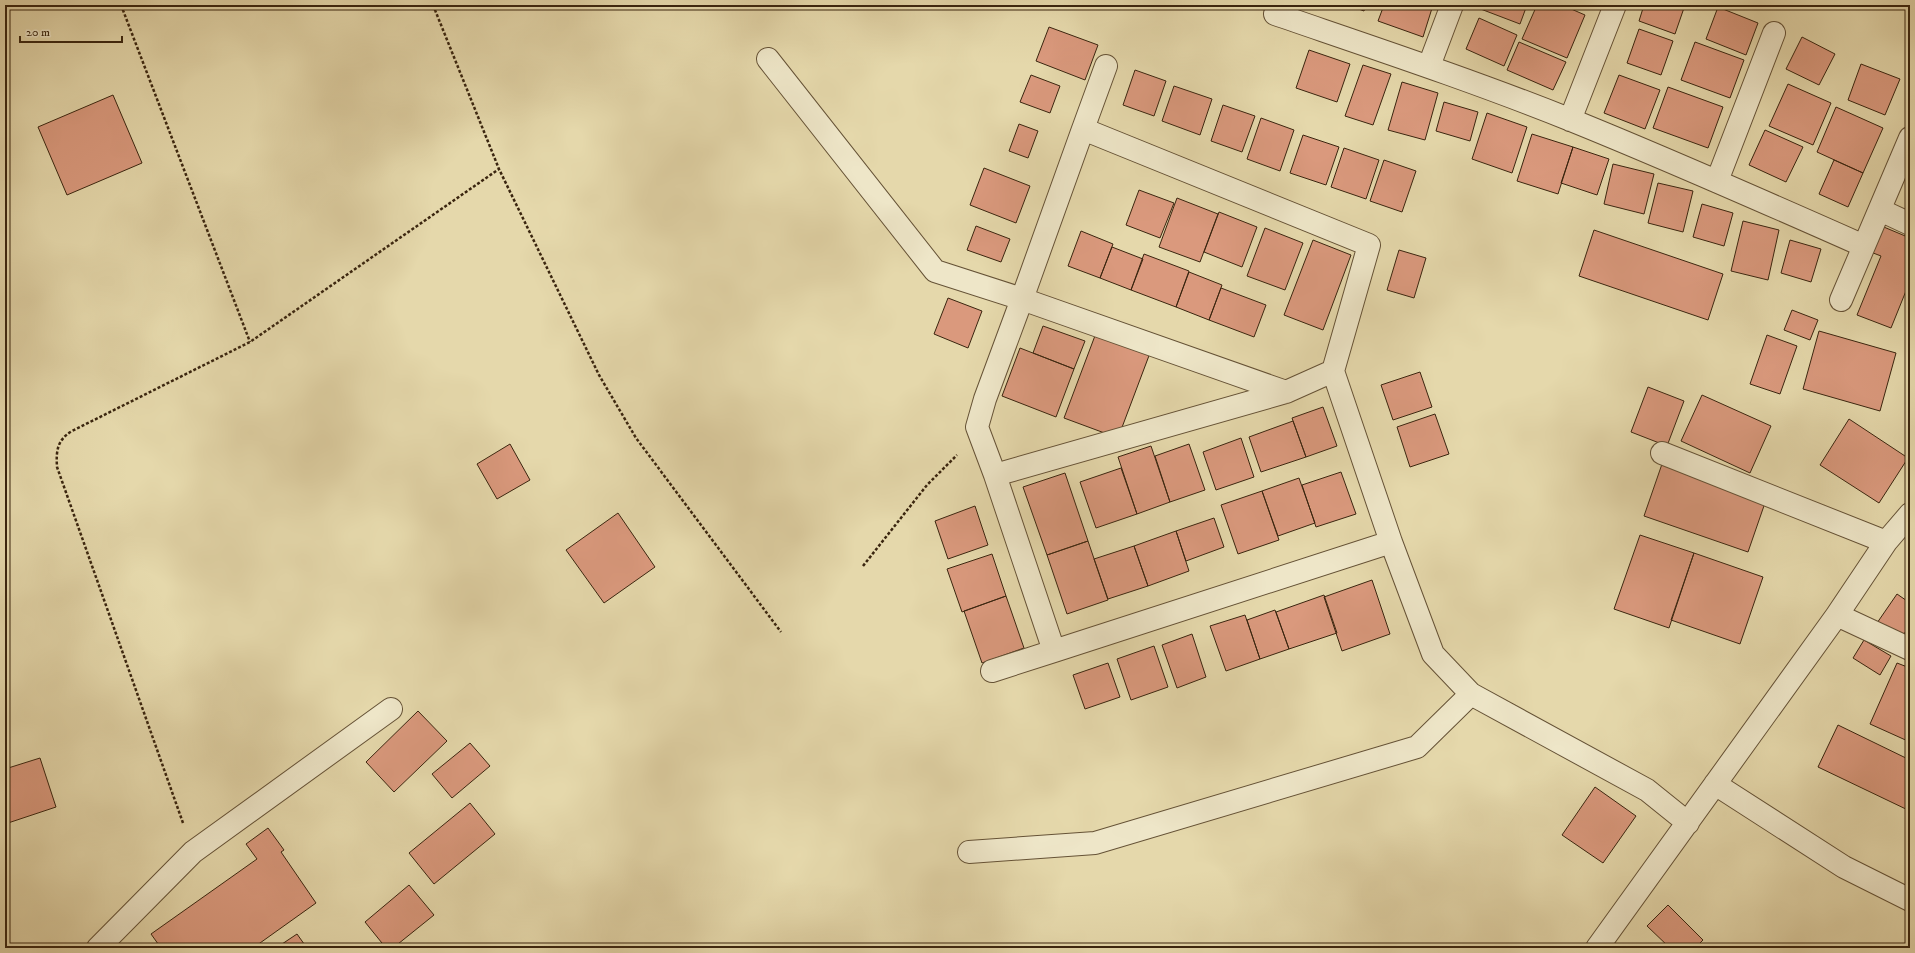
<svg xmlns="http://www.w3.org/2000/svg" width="1915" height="953" font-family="'IM FELL DW Pica',serif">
<rect width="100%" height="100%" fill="#e5d8ab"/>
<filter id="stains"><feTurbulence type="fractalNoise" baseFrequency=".005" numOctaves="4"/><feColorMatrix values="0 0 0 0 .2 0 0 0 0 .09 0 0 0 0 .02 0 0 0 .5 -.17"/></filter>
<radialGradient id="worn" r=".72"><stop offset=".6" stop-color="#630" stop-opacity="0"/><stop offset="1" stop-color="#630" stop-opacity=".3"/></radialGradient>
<path fill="#da997d" stroke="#3a250f" d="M1348,5H1366L1364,11Z
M1384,5H1433L1423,37L1378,21Z
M1479,5H1527L1520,24L1478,8Z
M1537,5H1562L1585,15L1567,58L1522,39Z
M1644,5H1685L1675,34L1639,21Z
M1718,7L1758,23L1746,55L1706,39Z
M1479,18L1517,35L1504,66L1466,49Z
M1049,27L1098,45L1085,80L1036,61Z
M1639,29L1673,41L1661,75L1627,63Z
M1802,37L1835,54L1819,85L1786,69Z
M1519,42L1566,62L1553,90L1507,70Z
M1695,42L1744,60L1730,98L1681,80Z
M1309,50L1350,64L1337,102L1296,88Z
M1861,64L1900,79L1885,115L1848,100Z
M1363,65L1391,74L1373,125L1345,116Z
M1135,70L1166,81L1154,116L1123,105Z
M1031,75L1060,86L1050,113L1020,102Z
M1619,75L1660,90L1645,129L1604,113Z
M1402,82L1438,93L1425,140L1388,130Z
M1788,84L1831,103L1813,145L1769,126Z
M1174,86L1212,99L1200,135L1162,121Z
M1668,87L1723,107L1708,148L1653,128Z
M113,95L142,163L67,195L38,127Z
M1444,102L1478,112L1470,141L1436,131Z
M1223,105L1255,116L1242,152L1211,141Z
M1836,107L1883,128L1863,173L1817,152Z
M1487,113L1527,127L1512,173L1472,159Z
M1261,118L1294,130L1280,171L1247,159Z
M1019,124L1038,131L1028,158L1009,151Z
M1765,130L1803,147L1786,182L1749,165Z
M1532,134L1573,147L1558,194L1517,181Z
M1303,135L1339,147L1326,185L1290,173Z
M1573,147L1609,159L1597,195L1561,183Z
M1344,148L1379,160L1366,199L1331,187Z
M1384,160L1416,171L1402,212L1370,201Z
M1834,160L1863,173L1848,207L1819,194Z
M1613,164L1654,174L1644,214L1604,204Z
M984,168L1030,186L1016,223L970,205Z
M1658,183L1693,191L1683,232L1648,223Z
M1139,190L1174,203L1160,238L1126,225Z
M1177,198L1218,214L1200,262L1159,247Z
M1702,204L1733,213L1724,246L1693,237Z
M1219,212L1257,227L1242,267L1204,252Z
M1743,221L1779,230L1768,280L1731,271Z
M1879,225L1910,238V281L1891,328L1857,315L1881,256L1868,251Z
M976,226L1010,239L1001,262L967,250Z
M1265,228L1303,243L1285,290L1247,276Z
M1594,230L1723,274L1708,320L1579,276Z
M1081,231L1113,244L1100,278L1068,266Z
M1313,240L1351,255L1323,330L1284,315Z
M1790,240L1821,249L1811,282L1781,273Z
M1112,247L1143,259L1131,290L1100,278Z
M1399,250L1426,258L1414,298L1387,290Z
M1144,254L1189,271L1176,307L1131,290Z
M1189,272L1222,285L1209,320L1176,307Z
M1221,288L1266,305L1254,337L1209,320Z
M948,298L982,311L968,348L934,334Z
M1792,310L1818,320L1810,340L1784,330Z
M1043,326L1085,341L1074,369L1033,353Z
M1819,331L1896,353L1880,411L1803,389Z
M1096,333L1150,353L1118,438L1064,418Z
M1767,335L1797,346L1780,394L1750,384Z
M1020,348L1074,369L1056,417L1002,396Z
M1420,372L1432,407L1393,420L1381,385Z
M1648,387L1684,401L1667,446L1631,432Z
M1702,395L1771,426L1750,473L1681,441Z
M1323,407L1337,446L1306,457L1292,418Z
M1435,414L1449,454L1410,467L1397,427Z
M1849,419L1908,458L1879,503L1820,465Z
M1293,421L1306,457L1261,472L1249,437Z
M1241,438L1254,477L1216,490L1203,452Z
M510,444L530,480L497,499L477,464Z
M1189,444L1205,490L1170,502L1155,456Z
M1151,446L1170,502L1137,514L1118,457Z
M1662,464L1766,500L1748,552L1644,516Z
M1121,468L1137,514L1096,528L1080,482Z
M1341,472L1356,514L1316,527L1302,485Z
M1065,473L1088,541L1047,555L1023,487Z
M1299,478L1315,523L1278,536L1262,491Z
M1262,491L1279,540L1238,554L1221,505Z
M975,506L988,545L948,559L935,521Z
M618,513L655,567L604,603L566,550Z
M1214,518L1224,547L1186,561L1176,531Z
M1176,531L1189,571L1148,586L1134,546Z
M1640,535L1694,553L1669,628L1614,609Z
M1088,541L1108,600L1067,614L1047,555Z
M1134,546L1148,586L1108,599L1094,559Z
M1694,553L1763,577L1740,644L1671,620Z
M992,554L1006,596L962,612L947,569Z
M1372,580L1390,634L1342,651L1324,597Z
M1897,594L1910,603V625L1900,640L1877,623Z
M1324,595L1337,633L1289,649L1276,612Z
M1006,596L1024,648L982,663L964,611Z
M1275,610L1289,649L1260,659L1247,620Z
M1245,615L1260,659L1226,671L1210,626Z
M1192,634L1206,677L1177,688L1162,645Z
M1864,640L1891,656L1880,675L1853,658Z
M1154,646L1168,687L1131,700L1117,659Z
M1108,663L1120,697L1085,709L1073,675Z
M1897,663L1910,668V742L1870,724Z
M418,711L447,741L394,792L366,762Z
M1838,725L1910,760V811L1818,767Z
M470,743L490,766L452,798L432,774Z
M40,758L56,807L5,824V769Z
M1595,787L1636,816L1603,863L1562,835Z
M470,803L495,834L434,884L409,853Z
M268,828L284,850L281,852L316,903L253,948H161L151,934L257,859L246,844Z
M409,885L434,915L393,948H386L365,922Z
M1668,905L1703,940L1695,948H1670L1647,926Z
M297,934L307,948H276Z"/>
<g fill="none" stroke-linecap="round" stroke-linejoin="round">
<defs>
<path id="street" d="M1275,14C1374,48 1474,81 1571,120C1670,160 1767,203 1864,246
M768,59L935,271L1022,299L985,399L977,427L995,475
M1429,66L1452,5
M1570,120L1615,5
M1083,129L1106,66
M1717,181L1774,33
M1880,210L1910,224
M1841,300L1910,138
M1333,371L1286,392L995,475L1054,651L1391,542
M1286,392L1022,299L1083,129L1369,245L1333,371L1391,542L1433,654L1471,694L1647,790L1688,823
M1662,453L1886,542
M1837,615L1910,649
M992,671L1054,651
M1715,784L1844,867L1910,900
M969,852L1095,843L1417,747L1471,694
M98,948L193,852L391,709
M1597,948L1837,615L1886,542L1910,514"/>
</defs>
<use href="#street" stroke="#655236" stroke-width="24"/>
<path stroke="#3a250f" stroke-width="2.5" stroke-dasharray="3 2" stroke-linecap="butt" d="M121,5L250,342
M433,5L499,169L599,375L636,438L781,632
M863,566L927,485L957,455
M183,823L57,467C56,451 57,440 72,431L250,342L499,169"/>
<use href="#street" stroke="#eee6c8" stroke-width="22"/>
</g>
<rect width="1915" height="953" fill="none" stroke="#e5d8ab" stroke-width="20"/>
<rect x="6" y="6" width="1903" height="941" fill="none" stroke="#3a250f" stroke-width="2"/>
<rect x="10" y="10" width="1895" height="933" fill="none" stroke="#3a250f"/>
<path d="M20 36v6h102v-6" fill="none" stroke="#3a250f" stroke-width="2"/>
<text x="26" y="36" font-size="12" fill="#3a250f" stroke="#eee6c8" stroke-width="3" paint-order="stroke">20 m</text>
<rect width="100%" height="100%" filter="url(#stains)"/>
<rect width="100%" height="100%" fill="url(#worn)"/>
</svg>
